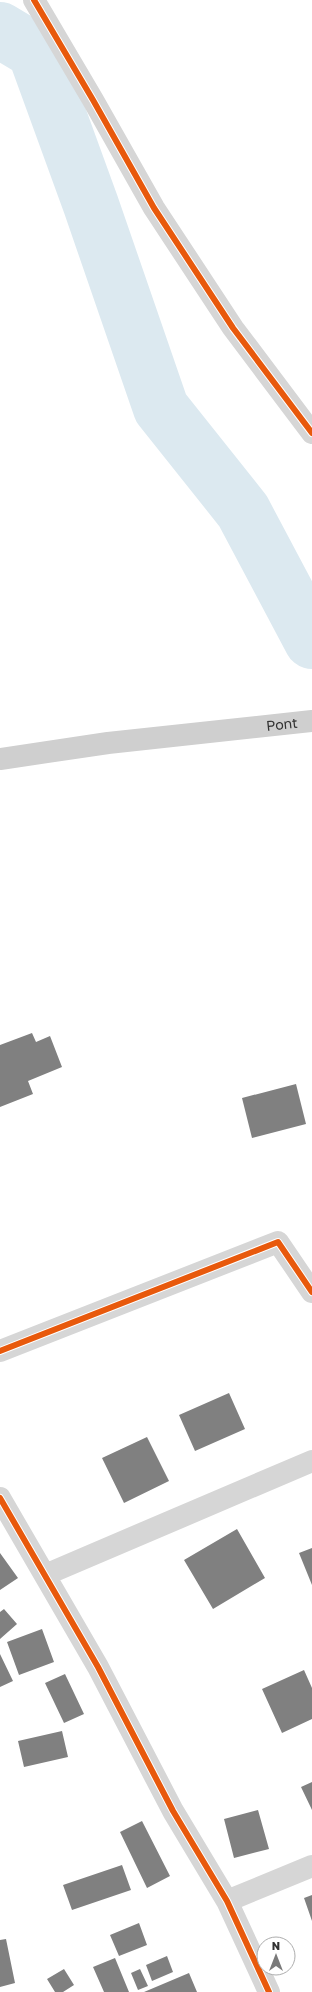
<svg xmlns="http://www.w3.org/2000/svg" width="312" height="1992" font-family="'Golos Text',sans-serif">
<rect width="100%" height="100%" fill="#fff"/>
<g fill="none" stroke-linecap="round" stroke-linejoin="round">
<path stroke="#dce9f0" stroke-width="56" d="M0,30L35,51L91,205L161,408L243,511L312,641"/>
</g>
<path fill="#808080" d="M32,1033L36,1042L50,1036L62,1067L28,1081L33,1094L0,1107V1045Z
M296,1084L306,1124L252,1138L242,1098Z
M229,1393L245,1429L195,1451L179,1415Z
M147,1437L169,1481L124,1503L102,1458Z
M237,1529L265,1578L213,1609L184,1560Z
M312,1548V1585L299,1553Z
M0,1553L18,1578L0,1590Z
M4,1609L17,1624L0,1639V1612Z
M42,1629L54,1662L19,1675L7,1642Z
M0,1654L13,1681L0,1687Z
M304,1670L312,1688V1719L282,1733L262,1689Z
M65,1674L84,1714L64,1723L45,1683Z
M62,1731L68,1757L24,1767L18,1741Z
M312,1782V1810L301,1787Z
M258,1810L269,1849L234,1858L224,1819Z
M142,1821L170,1876L147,1888L120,1832Z
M122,1865L131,1890L72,1910L63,1885Z
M312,1895V1921L304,1898Z
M139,1923L147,1945L119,1956L110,1935Z
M6,1939L15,1983L0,1987V1940Z
M167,1956L173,1972L152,1981L146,1965Z
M115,1958L129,1992H104L93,1967Z
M64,1969L74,1985L63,1992H55L47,1979Z
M140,1969L148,1986L138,1990L131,1973Z
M189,1973L197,1992H144Z"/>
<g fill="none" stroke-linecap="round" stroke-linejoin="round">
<path stroke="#d6d6d6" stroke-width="22" d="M34,0L93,100L154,208L233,328L312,433
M0,1351L278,1242L312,1292
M0,1498L98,1667L173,1811L227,1901L269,1992
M45,1575L312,1461
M227,1901L312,1866"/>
<path stroke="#cfcfcf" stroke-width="22" id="s1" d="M0,759L108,743L312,721"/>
<defs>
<path id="cycleway" d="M34,0L93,100L154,208L233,328L312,433
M0,1351L278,1242L312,1292
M0,1498L98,1667L173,1811L227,1901L269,1992"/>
</defs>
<use href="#cycleway" stroke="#fff" stroke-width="8"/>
<use href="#cycleway" stroke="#e8590c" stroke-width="6"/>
</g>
<g text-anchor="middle" stroke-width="4" stroke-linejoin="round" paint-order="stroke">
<g font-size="14" fill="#323232" stroke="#fff">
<text dy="5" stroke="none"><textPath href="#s1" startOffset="284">Pont</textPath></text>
</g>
</g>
<g transform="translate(276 1956)"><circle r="19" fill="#ffffff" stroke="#adadad"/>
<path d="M0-3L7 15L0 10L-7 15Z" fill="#7a7a7a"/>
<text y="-6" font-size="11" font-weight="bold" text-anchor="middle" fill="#323232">N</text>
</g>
</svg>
